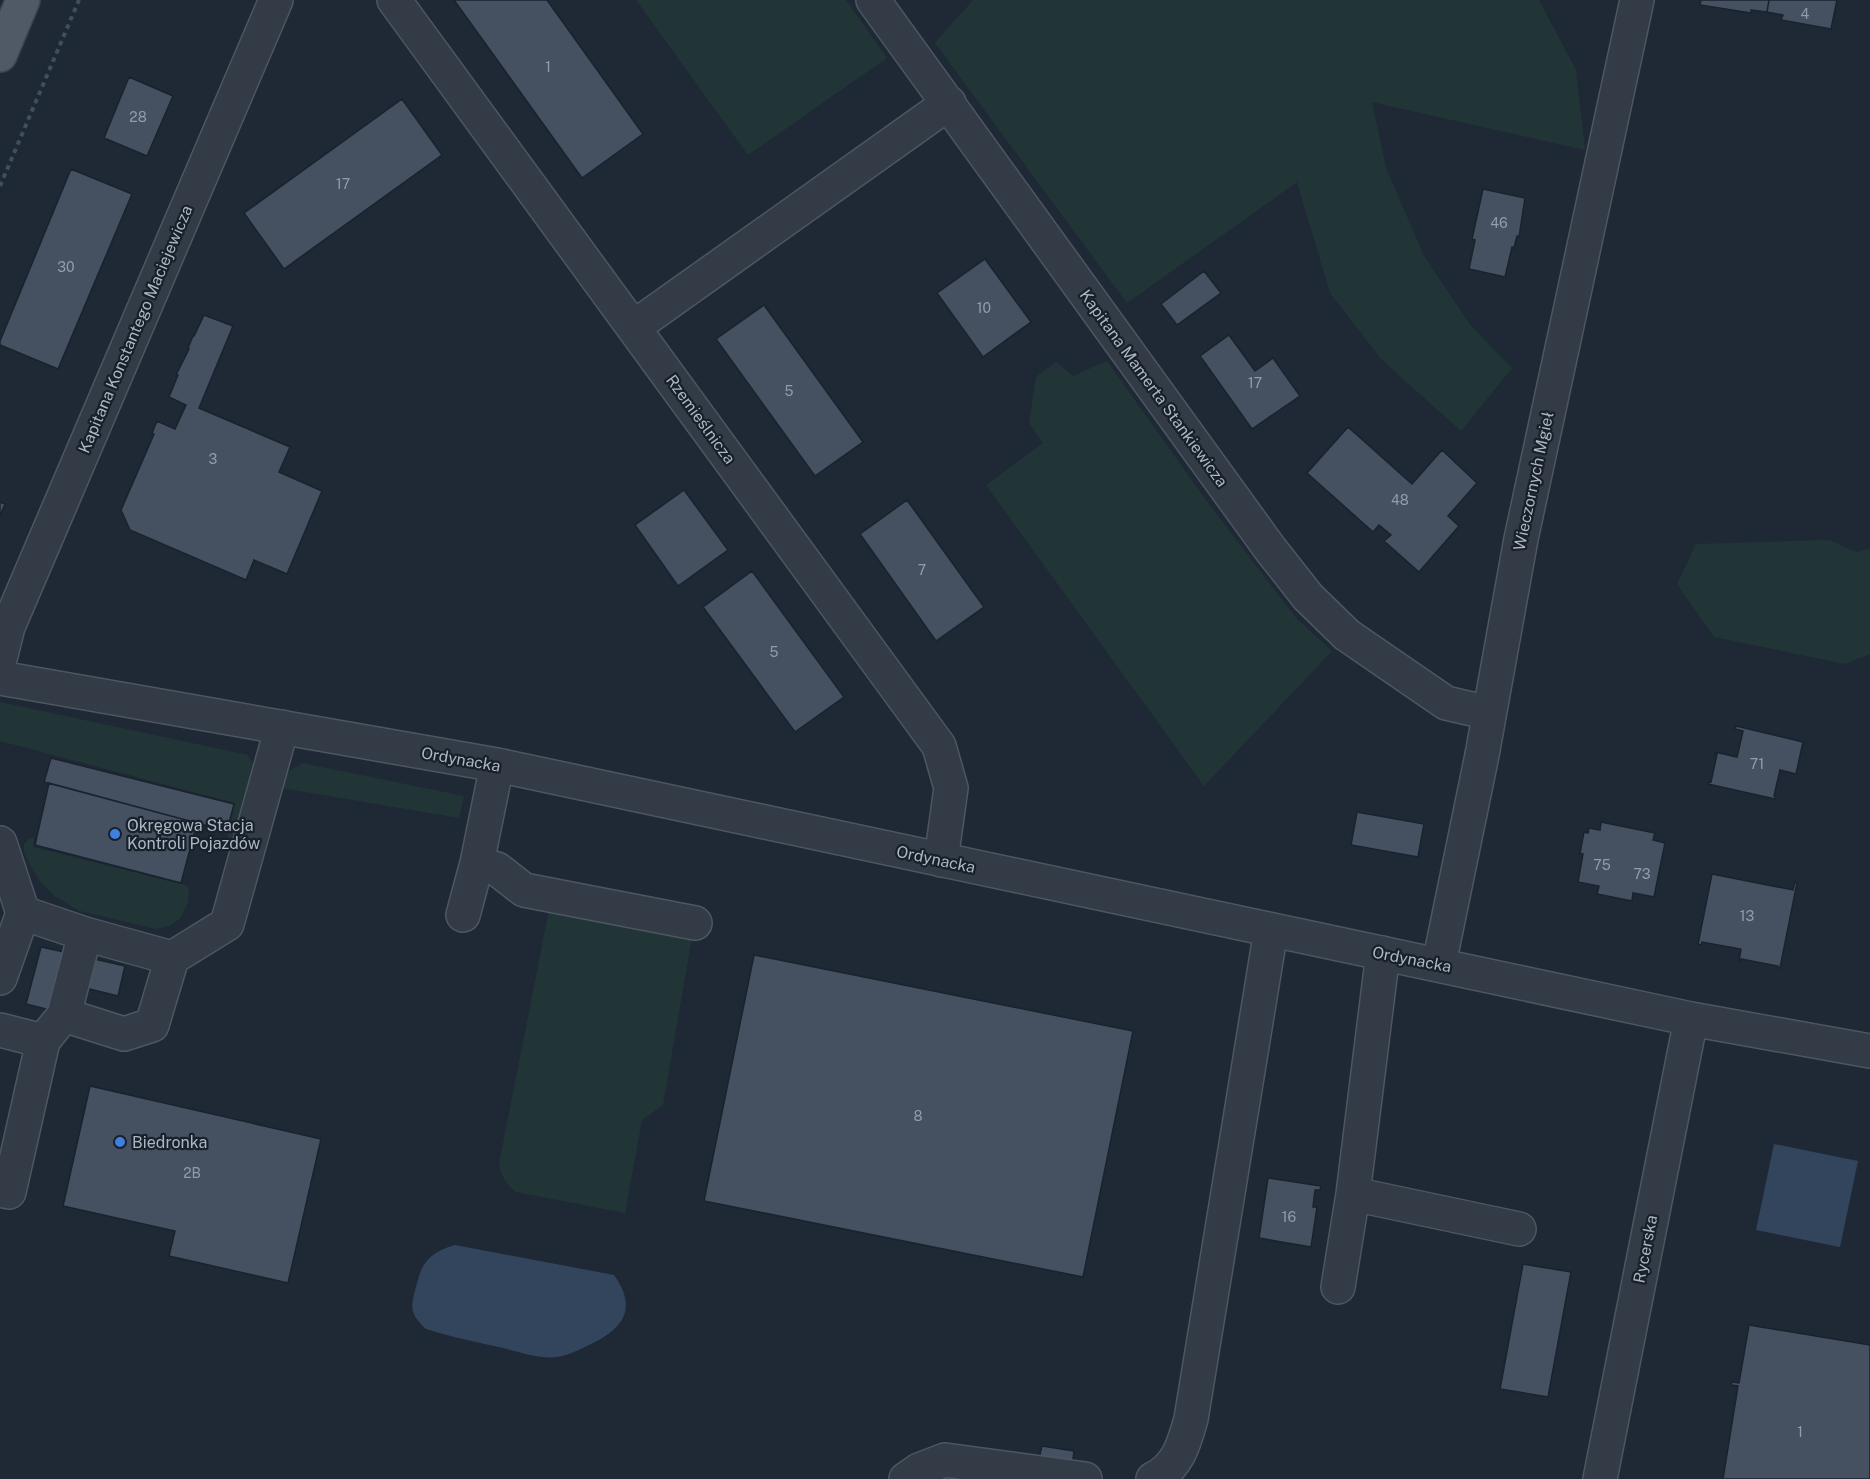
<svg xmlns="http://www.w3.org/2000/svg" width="1870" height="1479" font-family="'Public Sans',sans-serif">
<rect width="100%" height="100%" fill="#1f2936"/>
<path fill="#213537" d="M636,0H846L887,58L748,155Z
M973,0H1539L1576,70L1585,150L1372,102L1386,168L1424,256L1471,326L1512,368L1461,431L1382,360L1330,293L1297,182L1127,303L935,43Z
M1107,361L1205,499L1296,618L1332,651L1204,786L986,485L1043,443L1029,423L1036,377L1056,362L1073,376Z
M1829,540L1856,552L1870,549V654L1845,664L1714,637L1677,584L1696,544Z
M0,702L248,755L257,770L244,841L232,843L227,840L235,803L0,741Z
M302,763L464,796L459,818L282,788L286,773Z
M34,837L33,847L185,885L189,888L188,903L180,919L169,926L156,929L80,911L54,896L39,880L31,867L24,852V844L29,839Z
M549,910L692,937L663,1105L642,1120L625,1213L516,1192C506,1184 502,1177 499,1164Z"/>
<path fill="#32455d" d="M1774,1144L1858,1161L1840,1247L1756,1230Z
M455,1245L614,1275C639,1310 622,1330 587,1346C573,1353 560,1359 543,1357C530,1356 516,1351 503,1348C477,1342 451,1337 426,1329C410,1314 410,1308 416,1287C422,1262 429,1253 455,1245Z"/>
<path fill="#455060" stroke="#1a222d" stroke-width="1.5" d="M454,0H547L643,134L582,178Z
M1701,0H1769L1767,12L1751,10V13L1700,5Z
M1769,0H1837L1831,29L1781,20L1783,15L1767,12Z
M129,77L173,96L147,156L104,138Z
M402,99L442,155L284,269L244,213Z
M71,169L132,194L58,369L0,345V341Z
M1483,189L1525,198L1519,237L1517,236L1514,248L1512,247L1505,277L1469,269L1475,240L1472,239Z
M985,259L1031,322L983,357L937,293Z
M1204,271L1221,293L1177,325L1161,304Z
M764,305L863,442L815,476L716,339Z
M204,315L233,326L199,408L290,447L279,472L322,491L287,574L254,560L246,580L130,530L121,510L154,434L152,433L157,421L175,429L186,405L169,397L178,375H176L189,349L188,348L193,336H194Z
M1229,335L1255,371L1273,358L1300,396L1252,429L1200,356Z
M1348,427L1412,484L1442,450L1477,483L1448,516L1459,526L1419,572L1384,541L1391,535L1379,525L1373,532L1307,473Z
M684,490L728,550L678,586L635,525Z
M907,500L984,607L936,641L860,534Z
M0,502L5,504L0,516Z
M752,571L844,697L795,732L703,607Z
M1736,726L1803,742L1796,774L1780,770L1774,796L1776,797L1775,799L1708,784L1709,781L1711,782L1717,754H1715V752L1737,757L1743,731L1735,729Z
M51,758L234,804L227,831L44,782Z
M49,783L197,823L181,883L35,845Z
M1357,812L1424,824L1418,857L1351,845Z
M1601,822L1655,833L1653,840L1665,843L1654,897L1633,893L1632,901L1597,894L1599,886L1578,882L1583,854L1580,853L1584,832L1588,833L1589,828L1600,830Z
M1712,874L1793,890L1795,882L1797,883L1780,968H1778V966L1741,959V961H1739L1741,949L1702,942L1701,945L1698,944Z
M41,947L64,952L50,1010L26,1004Z
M64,952L125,966L118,996L57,981Z
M754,955L1133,1031L1083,1277L704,1201Z
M90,1086L321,1139L288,1283L169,1256L175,1231L63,1206Z
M1268,1178L1321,1186L1320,1190H1315L1313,1207H1317L1311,1247L1259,1238Z
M1523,1264L1571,1272L1548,1397L1500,1389Z
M1749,1325L1870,1345V1479H1723L1738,1386L1731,1385L1732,1382L1739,1383Z
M1042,1446L1074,1451L1072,1467L1038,1462Z"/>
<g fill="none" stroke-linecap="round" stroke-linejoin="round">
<defs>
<path id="minor" d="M394,0L939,746L951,788L941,860
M873,0L1271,550L1308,597L1347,635L1446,703L1489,713
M634,327L949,103
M0,659L8,627L276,0
M0,678L497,765L1691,1019L1870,1051
M0,843L23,913L0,978
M477,863L497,869L524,890L695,923
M23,913L85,934L172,958L227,924L282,727
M463,915L477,863L497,765
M1439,964L1482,755L1521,539L1637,0
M64,1015L85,934
M0,1030L43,1041L64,1015L124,1034L152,1025L172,958
M0,1190L9,1192L43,1041
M1353,1194L1519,1229
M1338,1287L1353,1194L1383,953
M906,1479L919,1470L945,1460L1085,1479
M1153,1479C1178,1467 1184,1444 1191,1419L1271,930
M1600,1479L1691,1019"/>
<path id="major" d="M0,55L23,0"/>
</defs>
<use href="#minor" stroke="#4d5662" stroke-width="36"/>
<use href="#major" stroke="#3c4450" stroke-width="36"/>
<path stroke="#3e5254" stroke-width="4" stroke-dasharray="4.5 4.5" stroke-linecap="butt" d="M0,186L79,0"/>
<use href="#minor" stroke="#323b46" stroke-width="33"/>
<use href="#major" stroke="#505a67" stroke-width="33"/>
</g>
<g fill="#3f7fe0" stroke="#18202a" stroke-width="2">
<circle cx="115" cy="834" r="6"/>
<circle cx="120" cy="1142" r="6"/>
</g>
<g text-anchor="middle" stroke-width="4.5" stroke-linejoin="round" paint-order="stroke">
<g font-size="14" fill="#929cab">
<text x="1805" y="19">4</text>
<text x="548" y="72">1</text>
<text x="138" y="122">28</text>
<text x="343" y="189">17</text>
<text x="1499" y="228">46</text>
<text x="66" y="272">30</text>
<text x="984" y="313">10</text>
<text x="1255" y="388">17</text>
<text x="789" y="396">5</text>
<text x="213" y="464">3</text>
<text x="1400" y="505">48</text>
<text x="922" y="575">7</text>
<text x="774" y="657">5</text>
<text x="1757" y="769">71</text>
<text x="1602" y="870">75</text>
<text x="1642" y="879">73</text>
<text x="1747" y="921">13</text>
<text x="918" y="1121">8</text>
<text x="192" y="1178">2B</text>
<text x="1289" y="1222">16</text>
<text x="1800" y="1437">1</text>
</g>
<g font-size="16" fill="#acb6c4" stroke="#18202a">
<text transform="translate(135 329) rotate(-67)" y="6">Kapitana Konstantego Maciejewicza</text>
<text transform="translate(1154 388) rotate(54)" y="6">Kapitana Mamerta Stankiewicza</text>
<text transform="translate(701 419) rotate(54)" y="6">Rzemieślnicza</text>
<text transform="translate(1533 481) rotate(-78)" y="6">Wieczornych Mgieł</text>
<text transform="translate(461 759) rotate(10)" y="6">Ordynacka</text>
<text transform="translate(936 859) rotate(12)" y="6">Ordynacka</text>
<text transform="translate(1412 959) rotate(11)" y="6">Ordynacka</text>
<text transform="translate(1645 1249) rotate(-79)" y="6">Rycerska</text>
</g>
<g font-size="16" fill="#acb6c4" stroke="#18202a" text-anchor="start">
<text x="127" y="831">Okręgowa Stacja<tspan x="127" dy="18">Kontroli Pojazdów</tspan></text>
<text x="132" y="1148">Biedronka</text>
</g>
</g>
</svg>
